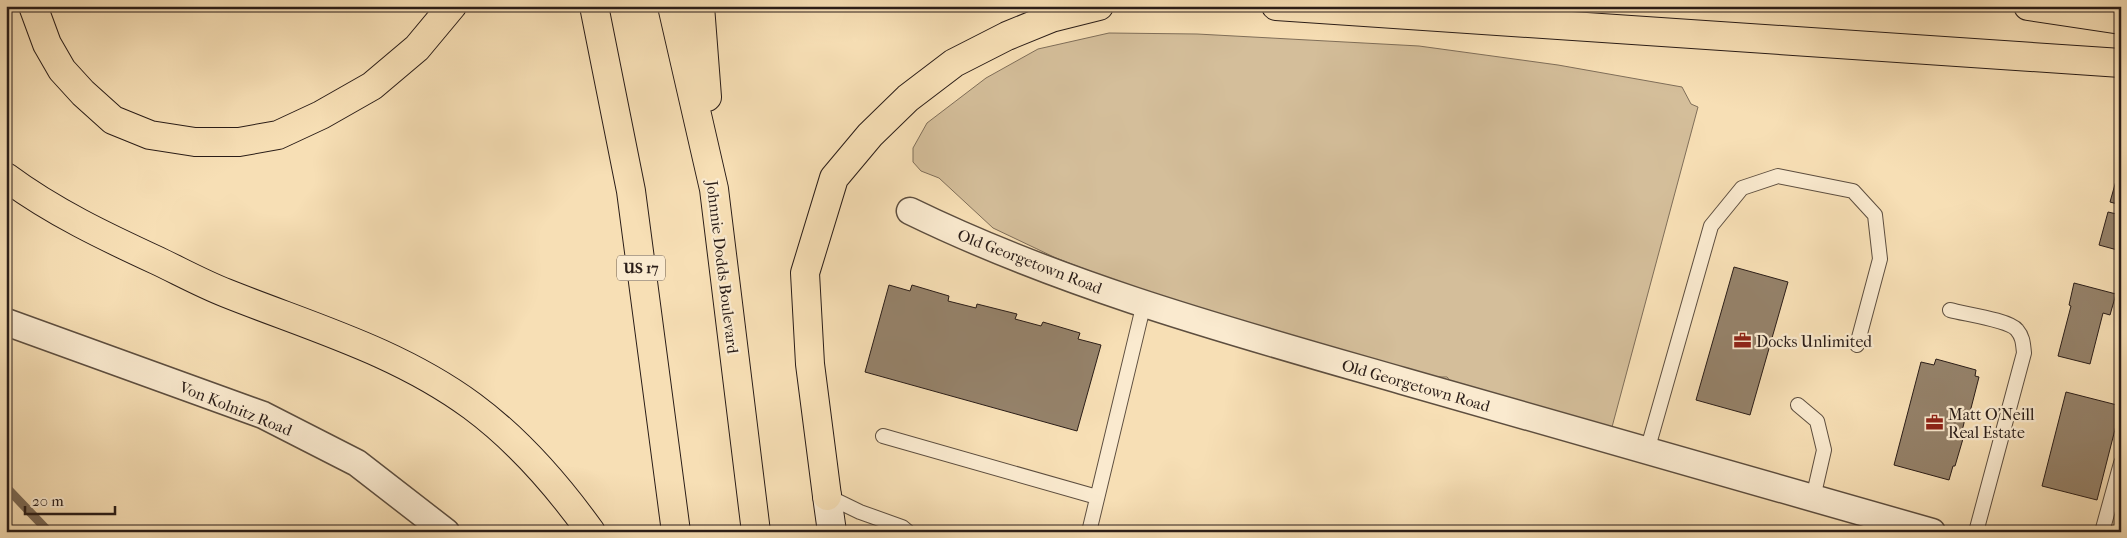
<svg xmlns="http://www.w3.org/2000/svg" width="2127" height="538" font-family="'IM FELL French Canon',serif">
<rect width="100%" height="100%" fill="#f7dfb5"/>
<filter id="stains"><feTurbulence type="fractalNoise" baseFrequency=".004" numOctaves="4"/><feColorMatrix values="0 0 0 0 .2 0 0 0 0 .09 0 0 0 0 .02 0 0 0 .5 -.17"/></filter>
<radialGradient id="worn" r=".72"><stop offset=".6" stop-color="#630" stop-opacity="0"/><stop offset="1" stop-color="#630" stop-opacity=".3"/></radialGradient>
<path fill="#d4be9a" stroke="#7f6e59" d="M1109,33L1197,34L1419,46L1558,65L1682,87L1691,104L1698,107L1612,427L1452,383L1447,377H1434L1146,293L1056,258L993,228L939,178L921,171L913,162V148L927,123L986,78L1038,49Z"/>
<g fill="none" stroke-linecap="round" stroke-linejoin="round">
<path stroke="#7b6a56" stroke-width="9" d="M6,487L49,532"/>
</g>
<path fill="#95826a" stroke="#2a1d18" d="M2121,163V205L2110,202Z
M2108,212L2121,215V251L2099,245Z
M1734,267L1788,282L1750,415L1696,400Z
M2074,283L2116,294L2110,315L2103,313L2090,364L2058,356L2071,306L2069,305Z
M889,285L910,291L912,285L949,296L948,301L976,308L977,304L1017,314L1015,319L1041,326L1043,322L1080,333L1078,339L1101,345L1077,431L865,372Z
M1936,359L1976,370L1975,376L1979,377L1969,416L1966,415L1962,431L1965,432L1955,466H1953L1949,480L1894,465L1921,362L1934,365Z
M2066,392L2121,406L2097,500L2042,486Z"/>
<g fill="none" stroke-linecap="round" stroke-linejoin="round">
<defs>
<path id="lane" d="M1950,310C1964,314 2009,320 2017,330C2023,337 2023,344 2024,353L1976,532
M1798,405L1817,421L1824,450L1813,498
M883,436L1097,497
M1647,451L1711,226L1742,188L1778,176L1853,191L1875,215L1880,259L1857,345
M827,496L860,512L902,527L908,532
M1089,532L1144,303
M2102,532L2121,463"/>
<path id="street" d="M910,211C1066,287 1236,333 1403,381C1579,431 1755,482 1932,532
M6,322L263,415L357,463L446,532"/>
<path id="secondary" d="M827,496L832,532"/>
<path id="highway" d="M33,6L47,44L62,70L83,93L113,120L150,135L195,142H239L278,135L321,115L372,86L417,48L452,6
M594,6L631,191L676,532
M672,6L714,189L756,532
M700,6L707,97
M1276,6L2121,63
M2028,6L2121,20
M6,177C53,212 106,237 158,261C181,272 203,284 226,293C311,327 397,351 472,406C518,440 558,486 591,532
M827,496L810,364L805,273L834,178L870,135L908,98L954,63L1007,36L1051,18L1099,6"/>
</defs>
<use href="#lane" stroke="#5d4e3f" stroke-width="16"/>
<use href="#street" stroke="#5d4e3f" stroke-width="29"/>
<use href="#secondary" stroke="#2a1d18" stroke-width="30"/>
<use href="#highway" stroke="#2a1d18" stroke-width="30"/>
<use href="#lane" stroke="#faeacf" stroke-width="14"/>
<use href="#street" stroke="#faeacf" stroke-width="26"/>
<use href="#secondary" stroke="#faeacf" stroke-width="28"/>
<use href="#highway" stroke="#f7dfb5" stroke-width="28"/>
</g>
<defs>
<symbol id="office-bare" viewBox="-9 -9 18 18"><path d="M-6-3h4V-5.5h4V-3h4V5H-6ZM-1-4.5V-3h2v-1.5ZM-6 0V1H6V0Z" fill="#8f2418" stroke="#faeacf" stroke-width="2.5" paint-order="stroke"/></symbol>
</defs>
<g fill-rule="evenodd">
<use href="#office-bare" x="1730" y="328" width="25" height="25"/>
<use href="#office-bare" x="1922" y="410" width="25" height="25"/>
</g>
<g text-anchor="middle" stroke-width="4.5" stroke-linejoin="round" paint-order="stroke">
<rect fill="#faeacf" stroke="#685a4f" stroke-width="1" x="617" y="255.5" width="48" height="25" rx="4"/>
<g font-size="15" font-weight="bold" fill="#2a1d18">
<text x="641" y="273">US 17</text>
</g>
<g font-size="16" fill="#2a1d18" stroke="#faeacf">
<text transform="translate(1030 261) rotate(21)" y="6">Old Georgetown Road</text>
<text transform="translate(723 267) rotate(83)" y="6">Johnnie Dodds Boulevard</text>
<text transform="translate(1416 385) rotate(16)" y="6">Old Georgetown Road</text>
<text transform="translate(236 408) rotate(22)" y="6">Von Kolnitz Road</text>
</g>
<g font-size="16" fill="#2a1d18" stroke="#faeacf" text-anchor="start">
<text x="1756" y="347">Docks Unlimited</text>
<text x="1948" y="420">Matt O'Neill<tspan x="1948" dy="18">Real Estate</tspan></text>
</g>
</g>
<rect width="2127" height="538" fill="none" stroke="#f7dfb5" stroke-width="25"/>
<rect x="8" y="8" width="2112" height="523" fill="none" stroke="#2a1d18" stroke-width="2.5"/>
<rect x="12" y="12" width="2102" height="513" fill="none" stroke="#2a1d18"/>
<path d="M25 506v8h90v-8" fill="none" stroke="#2a1d18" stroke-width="2.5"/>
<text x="32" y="506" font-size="15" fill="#2a1d18" stroke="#faeacf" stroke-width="4" paint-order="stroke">20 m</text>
<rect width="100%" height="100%" filter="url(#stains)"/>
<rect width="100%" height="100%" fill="url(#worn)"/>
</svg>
